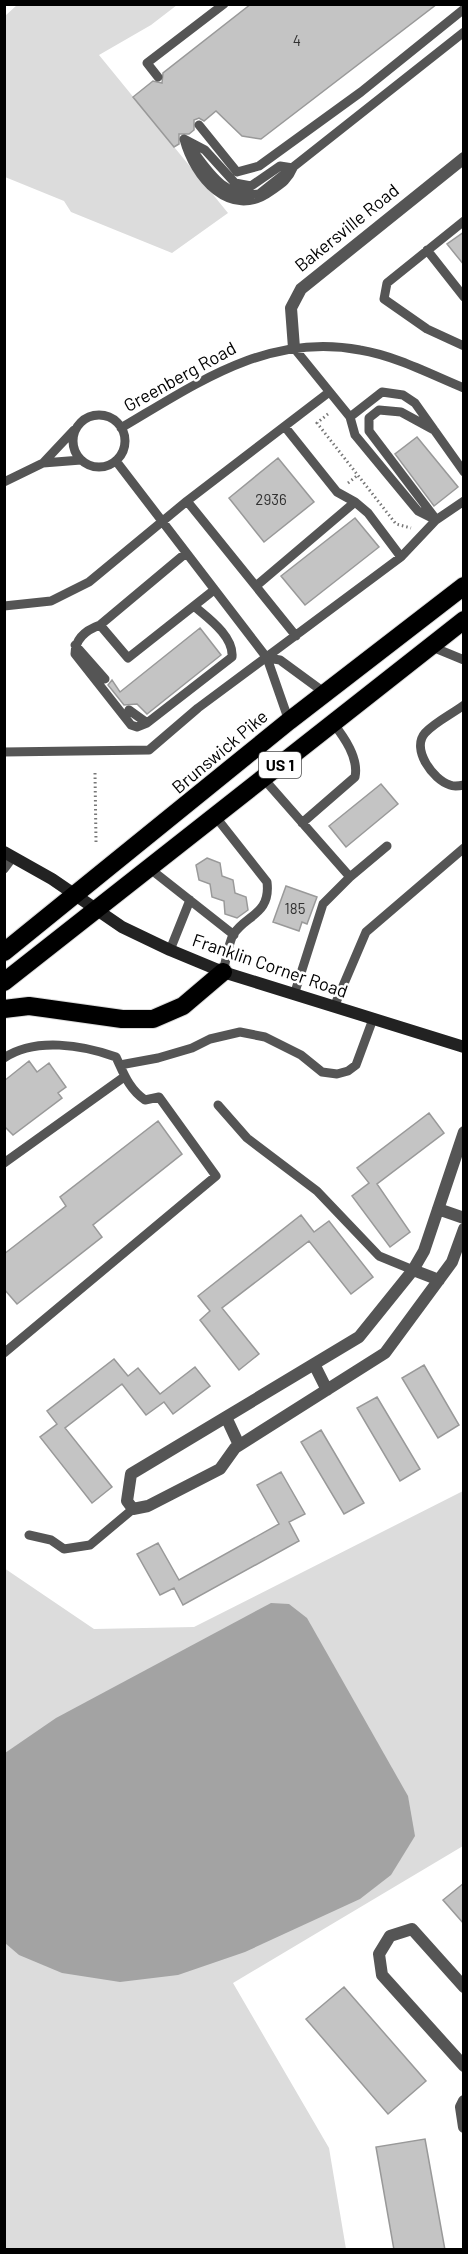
<svg xmlns="http://www.w3.org/2000/svg" width="468" height="2254" font-family="Barlow,sans-serif">
<rect width="100%" height="100%" fill="#fff"/>
<path fill="#dcdcdc" d="M17,5H177L151,25L99,55L228,213L172,253L71,212L64,201L5,177V16Z
M463,1491V1846L233,1983L329,2148L346,2249H5L4,1568L94,1629L194,1627Z"/>
<path fill="#a3a3a3" d="M271,1603L289,1604L307,1618L408,1796L415,1836L391,1875L360,1899L245,1952L178,1975L120,1982L62,1973L19,1955L5,1943V1753L56,1718Z"/>
<path fill="#c4c4c4" stroke="#999" stroke-width="1.5" d="M251,4H437L261,139L242,136L216,111L204,121L199,118L194,120V130L189,134H179V144L174,147L133,97L153,81L162,83L163,73Z
M464,232V265L447,244Z
M417,437L458,487L434,506L395,454Z
M278,458L314,502L264,542L229,498Z
M355,518L379,547L305,605L281,576Z
M200,628L221,655L147,714L137,704L124,705L108,685L112,680L120,692Z
M381,784L398,804L346,847L329,826Z
M207,858L220,863L222,876L233,880L235,893L246,897L248,910L237,918L225,914L224,901L212,897L210,884L199,880L196,865Z
M286,886L317,897L307,924L302,922L299,931L273,922Z
M29,1061L37,1072L49,1063L66,1087L58,1093L62,1098L13,1135L4,1126V1081Z
M429,1113L444,1133L377,1184L410,1232L390,1247L352,1196L369,1183L357,1168Z
M158,1121L182,1154L93,1225L102,1237L17,1304L4,1289V1254L66,1206L60,1197Z
M301,1215L314,1232L329,1221L373,1277L351,1294L309,1241L222,1308L259,1354L239,1370L200,1320L210,1311L198,1296Z
M114,1359L128,1376L138,1368L160,1394L195,1367L210,1386L173,1414L164,1402L146,1415L122,1384L65,1428L112,1487L92,1503L40,1437L57,1424L47,1411Z
M424,1365L459,1425L438,1438L402,1378Z
M377,1397L420,1469L400,1481L357,1408Z
M321,1430L364,1503L344,1514L301,1442Z
M281,1472L305,1514L289,1522L299,1541L183,1605L174,1588L160,1595L137,1554L158,1543L179,1580L279,1524L257,1485Z
M464,1883V1924L443,1900Z
M344,1987L426,2081L388,2114L306,2019Z
M425,2139L445,2250H394L376,2147Z"/>
<g fill="none" stroke-linecap="round" stroke-linejoin="round">
<defs>
<path id="highway" d="M4,952L289,721L464,586
M4,982L464,620
M4,1009L29,1006L122,1019H153L183,1006L223,972"/>
</defs>
<use href="#highway" stroke="#dbdbdb" stroke-width="20"/>
<path stroke="#777" stroke-width="3" stroke-dasharray="1.5 3" stroke-linecap="butt" d="M328,414L317,423L396,524L411,528
M348,483L358,475
M95,773L96,842"/>
<path stroke="#555" stroke-width="9" d="M158,77L147,63L224,4
M199,125L237,172L259,166L361,92L464,9
M184,139C206,166 220,199 259,194L464,32
M184,139L205,150L235,183L251,186L280,166L293,168C288,180 281,184 271,191C230,221 194,177 184,139Z
M464,221L387,283L384,299L427,329L464,346
M427,250L464,297
M294,348L350,417L355,435L418,511L436,520
M73 441a26 26 0 1 1 52 0a26 26 0 1 1-52 0Z
M350,417L382,392L403,395L415,403L464,472
M121,428C196,384 268,332 360,350C396,356 430,374 464,388
M434,430L401,412L379,410L369,418V431L435,518
M116,461L267,658L289,721
M43,463L74,430
M4,482L43,463L81,460
M187,501L296,636
M186,553L100,625L128,658L214,590
M401,557L436,520L464,501
M256,586L355,502
M4,606L51,601L89,582L187,501L328,393
M100,625C86,630 75,638 75,654L131,725L137,727L147,723
M75,645L105,679
M430,646L464,660
M267,658L280,660L325,693
M464,705C452,714 435,722 425,733C411,749 433,780 450,785C454,787 459,786 464,785
M129,710L147,723L232,657C234,636 208,618 194,606
M4,752L149,750L198,708L401,557L368,513L355,502L337,492L285,427
M263,778L350,877
M215,816L267,882C271,915 245,915 233,935C228,945 226,961 223,972
M302,823L355,777C359,758 344,737 333,723
M149,868L234,935
M4,869L13,857
M170,950L190,900
M294,995L323,904L350,877L387,846
M334,1007L366,932L464,848
M4,1058C35,1037 83,1045 116,1057C124,1074 129,1089 145,1100L159,1097L216,1176L4,1353
M120,1065L158,1058L192,1048L210,1039L240,1032L265,1037L301,1055L322,1072L337,1074L348,1071L356,1065L373,1019
M218,1105L247,1138L317,1191L379,1256L413,1270
M4,1163L124,1077
M29,1535L51,1540L64,1549L90,1545L133,1509"/>
<path stroke="#555" stroke-width="12" d="M294,348L291,308L301,289L464,158
M464,1132L424,1251L413,1270L359,1337L131,1474L127,1501L133,1509L148,1506L220,1469L235,1448L385,1353L452,1262L464,1229
M438,1209L464,1218
M413,1270L439,1280
M314,1364L327,1390
M226,1417L239,1445
M464,1987L412,1929L390,1936L379,1954L382,1975L464,2066
M464,2101L461,2107L464,2127"/>
<path stroke="#222" stroke-width="12" d="M4,852L52,879L122,927L170,950L223,972L464,1047"/>
<use href="#highway" stroke="#000" stroke-width="18"/>
</g>
<g text-anchor="middle" stroke-width="5" stroke-linejoin="round" paint-order="stroke">
<g font-size="15" fill="#313131">
<text x="297" y="46">4</text>
<text x="271" y="505">2936</text>
<text x="295" y="914">185</text>
</g>
<rect fill="#fff" stroke="#4c4c4c" stroke-width="1.5" x="259" y="752" width="42" height="26" rx="4.5"/>
<g font-size="16" font-weight="bold" fill="#000">
<text x="280" y="771">US 1</text>
</g>
<g font-size="18" fill="#000" stroke="#fff">
<text transform="translate(347 228) rotate(-39)" y="6">Bakersville Road</text>
<text transform="translate(180 377) rotate(-29)" y="6">Greenberg Road</text>
<text transform="translate(220 752) rotate(-40)" y="6">Brunswick Pike</text>
<text transform="translate(270 966) rotate(19)" y="6">Franklin Corner Road</text>
</g>
</g>
<rect width="468" height="2254" fill="none" stroke="#000000" stroke-width="12"/>
</svg>
